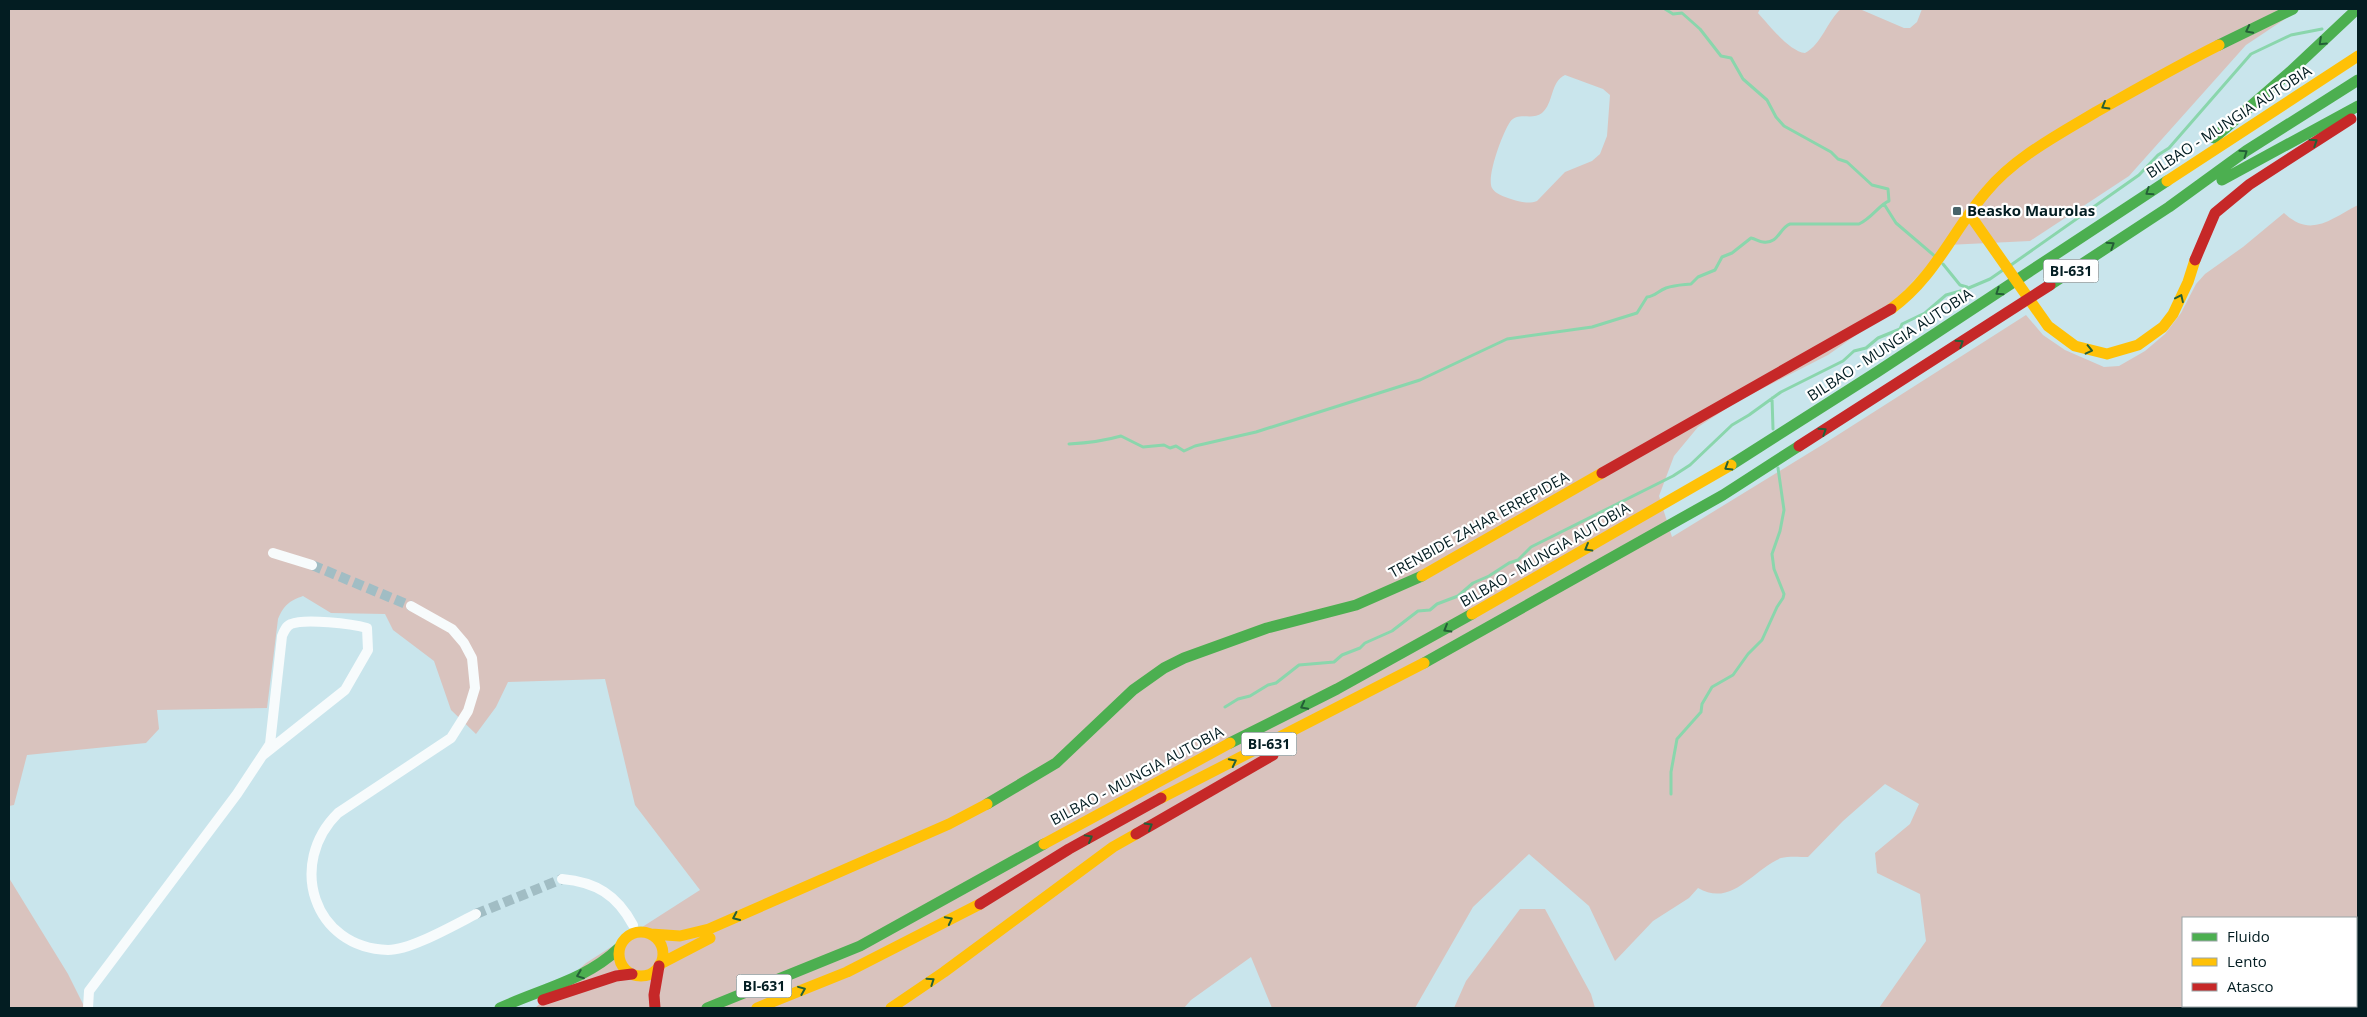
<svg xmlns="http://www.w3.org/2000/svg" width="2367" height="1017" font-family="'Open Sans',sans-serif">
<rect width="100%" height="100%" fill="#c9e5ec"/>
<path fill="#d9c3be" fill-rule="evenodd" d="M9,9H1760L1758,13C1769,25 1789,51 1805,53C1822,44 1827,21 1841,9L1862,10L1904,28H1910L1917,22L1922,9H2300L2246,45L2129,176L2030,241L1947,245L1876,321L1828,355L1738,401L1698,427L1674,456L1659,496L1672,537L1822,445L2026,315L2043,335L2065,350L2104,367L2119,366L2145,351L2165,334L2181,313L2196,284L2205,274L2243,247L2284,213C2311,239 2332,218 2358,205V1008H1879L1926,941L1920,894L1877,873L1875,853L1910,824L1919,804L1885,784L1843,821L1808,857C1800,857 1788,856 1781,858C1753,869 1732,908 1698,888L1689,898L1653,921L1615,961L1589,906L1529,854L1473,907L1415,1008H1272L1251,957L1191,1000L1184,1008H535L586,963L700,890L635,805L605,679L508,682L496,707L476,734L451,710L434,661L393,630L385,614L331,613L303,596C289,601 284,605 278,619L267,708L157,710L159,729L146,743L27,755L14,805L9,806ZM1565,75L1603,89L1610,95L1607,136L1600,154L1592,161L1565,172L1537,201C1529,204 1520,202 1511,199C1505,197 1495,194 1492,188C1486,177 1503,132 1510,122C1518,111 1532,121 1542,113C1554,103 1550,82 1565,75ZM2183,918H2356V1006H2183Z
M9,878L68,974L85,1008H9Z
M1520,909H1545L1591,994L1595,1008H1454L1466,981Z"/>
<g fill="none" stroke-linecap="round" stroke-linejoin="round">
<path stroke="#8ad6ac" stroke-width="3" d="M1884,204L1896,223L1937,258
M1943,264L1960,285L1967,287
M2011,265L2139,175L2158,155L2169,148L2251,54L2291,35L2322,29
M1772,398L1773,429
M1069,444C1087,443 1104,441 1121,436L1143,447L1164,445L1170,448L1176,446L1184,451L1195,446L1256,432L1420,380L1507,339L1592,327L1637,313L1647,297C1655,296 1658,291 1666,288C1675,285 1682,285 1691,284L1698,277L1715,270L1722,257L1732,253L1751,238C1756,239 1759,242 1763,242C1779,244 1779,228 1790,224H1859C1872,218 1880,204 1889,201L1888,189L1872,185L1847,162L1838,159L1831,152L1784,126L1776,117L1767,100L1743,79L1731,58L1721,56L1700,29L1682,13L1673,14L1665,9
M1225,707L1238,699L1250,696L1268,685L1276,683L1299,665L1334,662L1342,655L1360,648L1365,643L1392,631L1418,611L1430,610L1437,604L1458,596L1473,583L1489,576L1509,563L1518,560L1531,547L1673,476L1690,465L1732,425L1749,415L1781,392L1843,361L1854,351L1866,348L1878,338L1900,329L1902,324L1925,313L1946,295L1964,290L1990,279L2003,270
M1671,794V772L1677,739L1701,712L1702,704L1712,687L1733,675L1748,654L1762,640L1777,607L1783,598L1784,594L1774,569L1772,554L1780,531L1784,510L1778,468"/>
<path stroke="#a1bdc4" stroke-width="10" stroke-dasharray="10 5" stroke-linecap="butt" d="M312,565L411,606
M476,914L562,879"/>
<path stroke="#f7fbfc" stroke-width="10" d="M273,553L312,565
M411,606L452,629L464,643L472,658L475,688L468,711L451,738L338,813C287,863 313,948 388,950C411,950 454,925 476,914
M562,879C596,882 617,895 633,925
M88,1008L89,991L237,794L270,744L282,636C284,631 286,626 291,624C305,618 352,624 367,628L368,650L345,690L263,755"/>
<path stroke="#4caf50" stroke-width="11" d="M2219,45L2293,9
M2214,138L2290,72L2357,9
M2222,180L2358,106
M2050,285L2169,207L2246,151L2358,80
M1731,465L1877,372L2167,181
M1424,663L1723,495L1799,446
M1230,743L1337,689L1472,614
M987,804L1056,763L1133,690L1164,668L1184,658L1267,628L1356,605L1422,576
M500,1008C541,989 586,980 619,948
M707,1008L860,946L1044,844"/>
<path stroke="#ffc107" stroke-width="11" d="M2167,181L2358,56
M1970,215L2048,326L2075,346L2107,354L2138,345L2163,327L2173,314L2188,282L2195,260
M1891,309C1935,277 1952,232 1986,192C2015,157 2058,135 2096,112C2137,89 2177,66 2219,45
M1422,576L1602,473
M1472,614L1731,465
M1161,798L1424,663
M1044,844L1230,743
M619 954a22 22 0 1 1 44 0a22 22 0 1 1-44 0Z
M651,934L680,936L709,929L949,824L987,804
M660,964L710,938
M757,1008L847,972L980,904
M891,1008L944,972L1113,847L1136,834"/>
<path stroke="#c62828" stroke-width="11" d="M2195,260L2215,213L2250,184L2351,119
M1799,446L2050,285
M1602,473L1891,309
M1136,834L1273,755
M980,904L1069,849L1161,798
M543,1000L616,976L632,974
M655,1008L654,995L659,966"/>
</g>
<defs><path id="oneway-chevron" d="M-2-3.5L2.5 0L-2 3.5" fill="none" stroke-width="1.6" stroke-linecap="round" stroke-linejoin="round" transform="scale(1.25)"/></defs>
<g stroke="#245f37">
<use href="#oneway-chevron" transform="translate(2249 30) rotate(153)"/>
<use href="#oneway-chevron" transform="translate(2322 42) rotate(137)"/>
<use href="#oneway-chevron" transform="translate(2105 106) rotate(150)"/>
<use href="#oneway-chevron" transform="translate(2314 142) rotate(-33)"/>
<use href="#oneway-chevron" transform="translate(2244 153) rotate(-35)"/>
<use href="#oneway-chevron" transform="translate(2149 192) rotate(146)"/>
<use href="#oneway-chevron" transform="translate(2111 245) rotate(-33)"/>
<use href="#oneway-chevron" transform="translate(1999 292) rotate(146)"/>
<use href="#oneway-chevron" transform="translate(2180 298) rotate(-65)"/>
<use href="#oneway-chevron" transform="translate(1960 343) rotate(-33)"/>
<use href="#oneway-chevron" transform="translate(2089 350) rotate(13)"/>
<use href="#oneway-chevron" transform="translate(1823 431) rotate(-33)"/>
<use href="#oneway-chevron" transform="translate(1728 467) rotate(148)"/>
<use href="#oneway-chevron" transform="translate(1588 548) rotate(150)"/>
<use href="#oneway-chevron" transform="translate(1447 629) rotate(150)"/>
<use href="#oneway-chevron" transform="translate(1304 706) rotate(153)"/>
<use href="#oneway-chevron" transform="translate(1233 762) rotate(-27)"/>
<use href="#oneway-chevron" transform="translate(1149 826) rotate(-30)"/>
<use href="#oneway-chevron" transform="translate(1089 838) rotate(-29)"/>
<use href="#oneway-chevron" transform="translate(736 917) rotate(155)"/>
<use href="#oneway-chevron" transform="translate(949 920) rotate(-27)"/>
<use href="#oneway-chevron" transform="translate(580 975) rotate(159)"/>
<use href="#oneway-chevron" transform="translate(931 981) rotate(-34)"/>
<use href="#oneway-chevron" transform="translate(802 990) rotate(-22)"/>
</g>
<rect fill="#486369" stroke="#fff" stroke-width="2" x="1952" y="206" width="10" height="10" rx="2.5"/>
<g text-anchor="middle" stroke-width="4.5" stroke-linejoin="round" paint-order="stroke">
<g fill="#fff" stroke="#4f6164" stroke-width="1">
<rect x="2043.5" y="259.5" width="55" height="23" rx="4"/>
<rect x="1241.5" y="732.5" width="55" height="23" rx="4"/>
<rect x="736.5" y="974.5" width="55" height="23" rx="4"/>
</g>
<g font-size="14" font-weight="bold" fill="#031d22">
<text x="2071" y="276">BI-631</text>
<text x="1269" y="749">BI-631</text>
<text x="764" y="991">BI-631</text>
</g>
<g font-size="15" fill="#031d22" stroke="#fff">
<text transform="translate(2229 122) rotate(-33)" y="5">BILBAO - MUNGIA AUTOBIA</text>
<text transform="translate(1890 345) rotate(-33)" y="5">BILBAO - MUNGIA AUTOBIA</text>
<text transform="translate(1479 525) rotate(-29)" y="5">TRENBIDE ZAHAR ERREPIDEA</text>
<text transform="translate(1545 555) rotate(-30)" y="5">BILBAO - MUNGIA AUTOBIA</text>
<text transform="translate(1137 776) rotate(-28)" y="5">BILBAO - MUNGIA AUTOBIA</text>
</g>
<g font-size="15" font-weight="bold" fill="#031d22" stroke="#fff" text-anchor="start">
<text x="1967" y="216">Beasko Maurolas</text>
</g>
</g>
<rect width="2367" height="1017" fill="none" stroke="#031d22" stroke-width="20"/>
<rect x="2182" y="917" width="175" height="90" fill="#ffffff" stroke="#9aa5a7"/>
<rect x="2192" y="933" width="25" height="8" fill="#4caf50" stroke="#9aa5a7"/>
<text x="2227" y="942" font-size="15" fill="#031d22">Fluido</text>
<rect x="2192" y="958" width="25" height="8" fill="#ffc107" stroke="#9aa5a7"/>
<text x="2227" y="967" font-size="15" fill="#031d22">Lento</text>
<rect x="2192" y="983" width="25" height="8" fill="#c62828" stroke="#9aa5a7"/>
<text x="2227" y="992" font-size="15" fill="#031d22">Atasco</text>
</svg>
